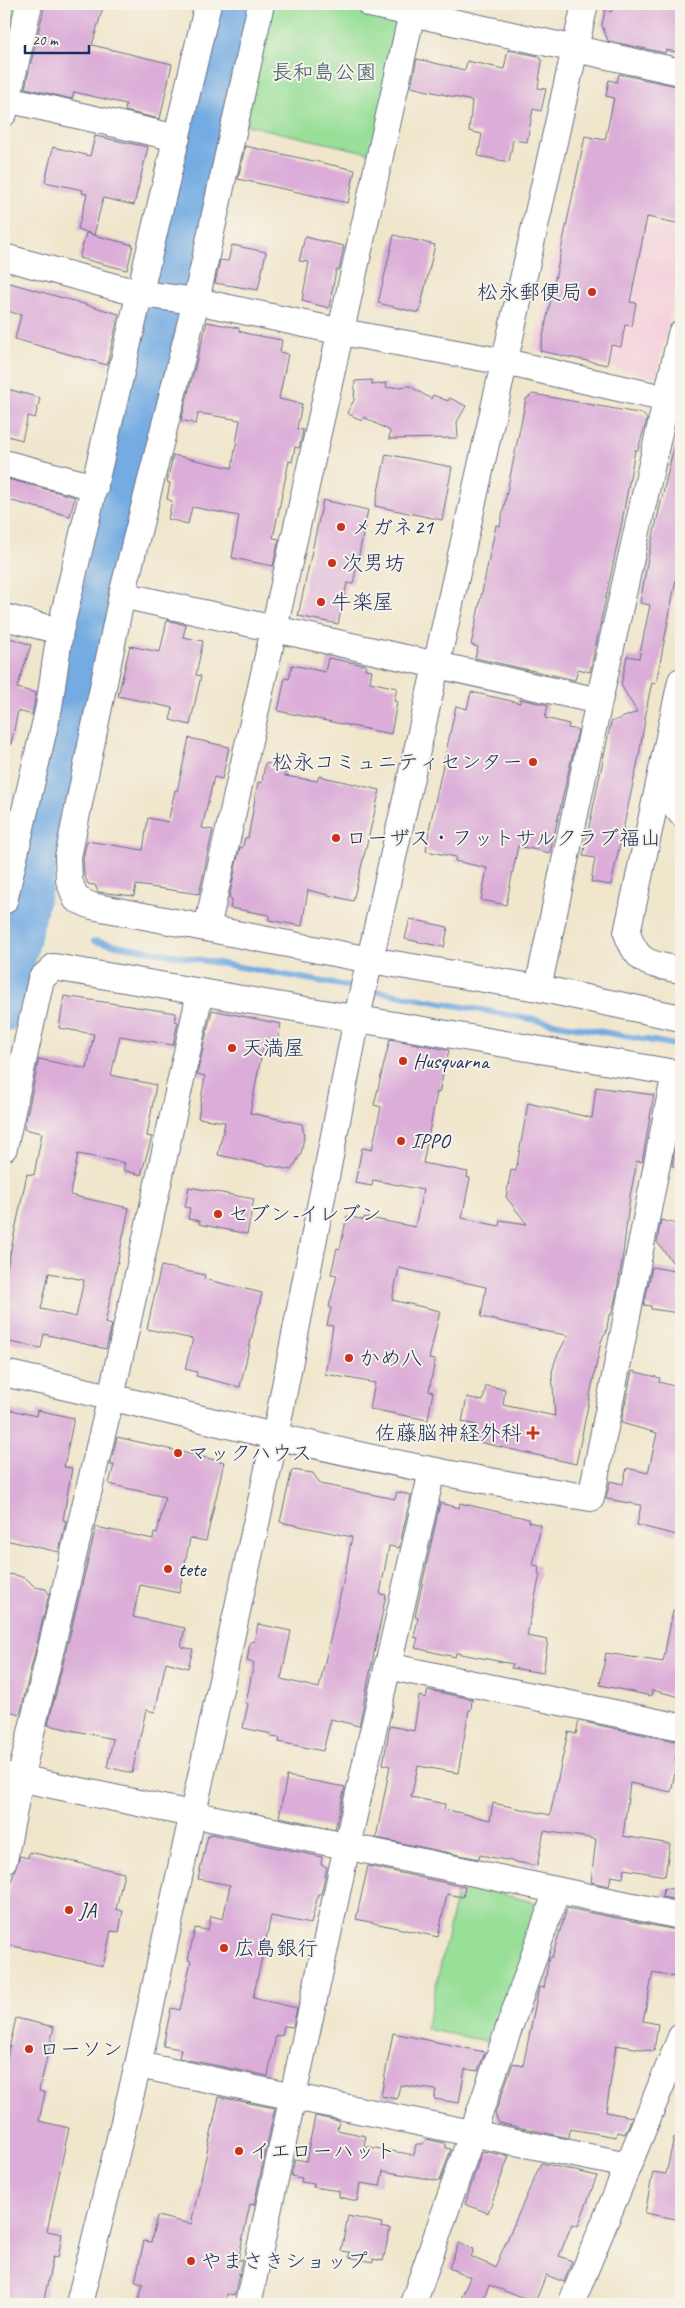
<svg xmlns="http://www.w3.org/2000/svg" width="685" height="2308" font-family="Caveat,'Klee One',sans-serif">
<rect width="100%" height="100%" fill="#f7f3e8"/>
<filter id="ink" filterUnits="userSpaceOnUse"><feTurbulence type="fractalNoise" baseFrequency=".02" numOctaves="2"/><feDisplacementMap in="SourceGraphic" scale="10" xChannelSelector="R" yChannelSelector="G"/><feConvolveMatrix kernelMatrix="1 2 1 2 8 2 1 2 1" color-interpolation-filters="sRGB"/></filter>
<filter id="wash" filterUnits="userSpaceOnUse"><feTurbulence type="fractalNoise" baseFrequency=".0096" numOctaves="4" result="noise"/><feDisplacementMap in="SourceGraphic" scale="20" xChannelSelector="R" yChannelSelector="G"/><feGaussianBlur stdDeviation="1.12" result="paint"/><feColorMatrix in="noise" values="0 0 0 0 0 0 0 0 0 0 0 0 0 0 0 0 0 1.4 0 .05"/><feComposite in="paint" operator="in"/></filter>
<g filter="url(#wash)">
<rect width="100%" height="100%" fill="#f0e6cc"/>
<path fill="#f4cfdc" d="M565,206L681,231V265L656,377L533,350Z"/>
<path fill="#98df98" stroke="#5a877b" d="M4,4H19L4,71Z
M271,4H336L403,16L374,154L246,125Z
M459,1884L543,1904L494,2043L426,2029Z"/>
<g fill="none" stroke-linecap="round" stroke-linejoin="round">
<path stroke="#73abe2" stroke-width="6" d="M94,941L358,988
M370,990L681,1046"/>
<path stroke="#73abe2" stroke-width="39" d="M4,1013L230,17"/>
</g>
<g id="blocks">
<path fill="#dbadd8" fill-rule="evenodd" d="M45,4H104L92,45L172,64L160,119L125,111L126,104L74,92L72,99L25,88Z
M613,4H681V53L666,50L665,53L608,41L602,25L605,10L611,12Z
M508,50L538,56L542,61L538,88L546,89L541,111L533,109L527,142L513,140L509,162L478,156L482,134L469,131L472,101L411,87L417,59L465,70L467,61L504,69Z
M619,74L681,87V224L647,217L630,302L636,303L632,326L625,325L621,347L611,345L607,365L540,351L585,136L605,140L614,98L606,96L609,80L617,82Z
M95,136L148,147L134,205L103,198L94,235L78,229L87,194L82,193L83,190L45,182L53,147L90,156Z
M245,146L355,170L348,203L238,179Z
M86,233L133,245L127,270L79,258Z
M394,235L435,245L419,313L378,303Z
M305,237L344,246L339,270H336L329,308L302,301L309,262L299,261Z
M232,245L266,252L258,290L215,283L220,260L228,261Z
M10,283L119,314L107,365L15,339L21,315L4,310Z
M207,322L239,328V331L249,334L282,340L280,352L288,354L279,399L302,404L297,429L303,430L302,436L299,448L295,447L292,462L289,461L273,538L279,539L273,566L232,558L239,516L192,507L188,524L168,519L172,501L167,499L170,483L167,482L173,455L232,468L240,420L198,413L196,424L181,420Z
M372,380V385L387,383L386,388L410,386L431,399L433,395L448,401L450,398L466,406L457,422L458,438L389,439L390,431L364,417L362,421L347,413L354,400L355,381Z
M4,388L40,398L35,418L28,416L22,440L4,435Z
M533,394L643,414L647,419L638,450H635L621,527L590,672L578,669L575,680L475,658L478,647L471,645L496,525L500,526L526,399Z
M674,446H681V560L679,575L677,574L656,684L652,683L649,695L639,756L611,885L591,882L595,858L583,856L611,722L637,712L621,685L627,656L639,658L650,605L640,603L648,558Z
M386,454L452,467L442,520L375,506Z
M4,478L75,497L70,516L4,499Z
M323,500L368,510L353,584L347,583L338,624L298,616Z
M167,620L186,625L183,637L203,641L196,675L201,676L190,725L170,720L173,708L118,696L130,646L160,652Z
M4,636L31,645L17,688L36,693L32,715L18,711L11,744H4Z
M328,658L366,665L365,669L372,670L370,682L397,688L394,701L397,702L391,734L278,711L285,678L289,679L292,665L325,672Z
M471,692L520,703V699L548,705L545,718L569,724L568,728L578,730L550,853L518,846L506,905L481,900L487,868L455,861L456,857L426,851L430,825L456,706L467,709Z
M189,738L229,747L222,779L214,777L202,828L213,830L199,894L136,885L134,896L98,892L95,885L88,884L84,874L83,858L87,841L143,850L148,818L168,822L175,790L177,791Z
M265,763L286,767L285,776L317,781L319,776L380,790L353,901L308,890L302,926L269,920V915L230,908L232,899L229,898L240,847L242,848L245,838H248L258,782L262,783Z
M410,919L448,927L444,947L405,939Z
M64,996L176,1013L175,1021L178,1022L173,1045L120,1036L111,1075L156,1085L147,1136L152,1137L141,1175L123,1170L125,1163L78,1154L70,1195L129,1208L105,1323L112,1325L106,1349L44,1334L41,1348L4,1341V1282L27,1174L34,1175L42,1133L24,1129L39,1059L87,1069L94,1034L59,1028ZM49,1273L84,1280L76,1317L41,1309Z
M212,1010L281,1024L276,1049L263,1047L250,1113L302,1124L304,1137L301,1154L291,1170L218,1155L225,1122L198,1118L205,1076L197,1074Z
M390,1039L449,1050L439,1093L437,1092L423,1163L468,1172L467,1177L470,1178L462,1218L499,1226L500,1220L527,1224L506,1197L511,1170L516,1171L528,1103L592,1118L596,1087L654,1095L642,1162L637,1161L630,1196L622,1262L615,1300L611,1315H609L606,1334H604L601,1342L576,1464L474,1441L477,1425L462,1422L467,1397L483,1401L486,1386L505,1389L503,1405L555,1416L552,1372L556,1358L568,1335L548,1332L481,1317L486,1287L399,1268L392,1300L440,1311L429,1359L435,1360L429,1391L433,1392L428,1420L370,1409L375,1383L325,1374L333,1326L327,1325L331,1308L329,1307L337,1275L331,1274L337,1248L340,1249L347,1216L364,1220V1217L415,1227L423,1190L373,1180L372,1186L355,1183L362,1148L372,1150L381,1107L374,1105Z
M675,1148L681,1149V1167L672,1166Z
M189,1187L254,1199L247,1234L199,1224L200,1221L188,1219L190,1208L185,1207Z
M661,1220L681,1225L679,1313L651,1309V1306L644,1305L652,1267L680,1272L657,1242Z
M161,1266L205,1275L204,1279L262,1293L240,1387L196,1376L197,1372L185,1369L193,1339L147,1329Z
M632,1371L660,1378L659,1382L681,1388V1513L676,1535L637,1525L641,1505L606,1499L610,1481L623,1484L627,1468L648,1473L657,1433L621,1423Z
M4,1408L36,1416L37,1410L74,1418L64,1467L72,1468L63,1520L66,1521L59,1552L5,1540L7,1529L4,1528Z
M117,1437L224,1462L206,1541L190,1538L179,1593L140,1585L133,1617L185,1628L181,1647L193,1649L188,1668L166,1662L155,1712L146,1710L132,1773L107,1767L113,1739L48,1725L96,1527L153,1539L154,1533L157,1534L165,1497L109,1484L114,1465H110Z
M292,1470L313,1473L320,1484L395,1499L397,1492L411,1495L399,1548L389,1546L380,1594L386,1595L359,1726L331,1719L323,1751L279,1742L280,1738L271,1737L272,1734L243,1728L248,1704L246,1703L254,1663L247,1661L250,1642H254L258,1624L291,1631L281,1679L319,1688L343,1583L352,1537L280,1522Z
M440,1503L459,1508L460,1503L529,1519V1522L541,1525L533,1565L539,1566L538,1573L540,1574L527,1636L548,1640L543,1673L511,1668L513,1664L456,1653L455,1657L415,1648L418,1638L414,1637L418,1618L415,1617Z
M4,1574L16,1575L27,1579L35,1587L46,1589L49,1594L20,1714L4,1710Z
M673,1611H681V1697L652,1690L651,1696L600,1685L606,1653L663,1662Z
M428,1690L472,1699L471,1710H469L458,1773L418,1766L411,1797L445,1804L444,1809L490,1820L493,1803L550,1815L568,1732L576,1734L579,1721L679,1742L675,1761L677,1762L671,1792L630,1783L623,1836L670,1844L665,1876L624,1869L623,1878L611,1876L609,1886L591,1882L596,1839L544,1831L537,1866L480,1855L479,1859L376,1838L390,1766L383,1764L390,1726L414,1731L419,1696L426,1698Z
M287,1776L345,1787L335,1829L279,1817Z
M212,1834L322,1857L321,1865L327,1867L321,1894H318L311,1924L271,1916L253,1998L297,2008L293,2027L284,2026L282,2036L276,2035L268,2076L179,2058L181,2049L163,2046L171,2008L180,2010L191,1961L188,1960L195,1928L208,1930L211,1916L223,1919L230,1885L198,1879L208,1835Z
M29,1852L124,1873L116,1909L123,1911L119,1932L111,1931L103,1966L4,1944V1914L14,1871L20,1856L28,1858Z
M368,1866L465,1887L463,1897L447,1894L438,1937L356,1919Z
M664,1888L681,1890V1901L662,1897Z
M567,1908L681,1931V1978L653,1973L643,2021L658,2024L654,2051L616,2045L606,2112L632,2117L625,2134L617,2132L616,2137L570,2129L569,2138L499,2123L495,2114L513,2063L523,2066L539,1987L544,1988L549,1958L552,1957Z
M16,2018L54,2027L39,2091L45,2093L39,2121L69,2128L47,2231L62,2234L58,2258L53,2257L43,2304H4V2071Z
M393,2033L485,2052L478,2071L465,2069L459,2103L434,2099L436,2090L400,2085L397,2099L381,2096Z
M219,2097L275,2108L254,2205L250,2204L238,2260H242L234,2296L227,2294L225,2304H138L143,2284L135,2282L144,2241L151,2242L157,2216L191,2224Z
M315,2116L339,2121L337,2130L366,2136L364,2146L414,2155L416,2144H423L426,2139L444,2143L446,2148L451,2149L440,2181L383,2171L380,2186L360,2183L357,2201L339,2197V2191L313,2187L314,2184L301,2182L302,2178L291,2176L295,2159L306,2161Z
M674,2138L681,2139V2220L645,2213L653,2172L666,2174Z
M482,2151L509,2156L488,2213L465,2204Z
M541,2163L597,2176L578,2226L572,2224L559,2256L572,2261L564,2282L546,2275L535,2303L489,2285L481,2304H459L470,2277L449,2268L459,2243L474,2249L471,2257L495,2267Z
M348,2216L382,2223L381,2227L390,2229L383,2261L373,2259V2262L349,2257L350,2252L341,2251Z"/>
</g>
</g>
<g filter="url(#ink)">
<use href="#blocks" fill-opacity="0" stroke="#666f84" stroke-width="1"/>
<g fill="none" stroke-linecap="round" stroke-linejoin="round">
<defs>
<path id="minor" d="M261,4L196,301L122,595L68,857L69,880L76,899L92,906L370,960L538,988L681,1018
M370,4L681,72
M7,99L177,138
M4,113L29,4
M4,257L141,294L196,301L342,332L505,362L667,399
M4,463L95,487
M122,595L599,701
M4,617L60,631
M681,681L627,933C638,965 650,964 681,970
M664,772C662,789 670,801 681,813
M4,901L49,707L60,631L208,4
M207,928L414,4
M538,988L599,701L681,334
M4,1148L41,979L54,967L681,1074
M4,1373C147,1404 288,1442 431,1470C484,1481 538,1489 591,1498L675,1073
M387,1666L681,1727
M4,1775C229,1823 455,1869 681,1916
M4,1860L20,1779L111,1397L200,993
M138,2065L628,2165
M79,2304L138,2065L275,1437L359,1008L585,4
M248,2304L347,1846L432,1471
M413,2304L557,1890
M571,2304L681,2037"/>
</defs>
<use href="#minor" stroke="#666f84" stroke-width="28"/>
<use href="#minor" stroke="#fff" stroke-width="26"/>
</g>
</g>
<g fill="#c8321e" stroke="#f7f3e8" stroke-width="2">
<circle cx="592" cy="292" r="5"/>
<circle cx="341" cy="527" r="5"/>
<circle cx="332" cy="563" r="5"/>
<circle cx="321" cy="602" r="5"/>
<circle cx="533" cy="762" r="5"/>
<circle cx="336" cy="838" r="5"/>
<circle cx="232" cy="1048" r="5"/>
<circle cx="403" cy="1061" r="5"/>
<circle cx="401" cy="1141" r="5"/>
<circle cx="218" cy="1214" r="5"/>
<circle cx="349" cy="1358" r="5"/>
<path d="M530.5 1425.5h5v5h5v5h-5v5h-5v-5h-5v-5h5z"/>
<circle cx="178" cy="1453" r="5"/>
<circle cx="168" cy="1569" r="5"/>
<circle cx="69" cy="1910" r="5"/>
<circle cx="224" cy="1948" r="5"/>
<circle cx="29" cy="2049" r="5"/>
<circle cx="239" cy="2151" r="5"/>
<circle cx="191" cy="2261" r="5"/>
</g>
<g text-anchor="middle" stroke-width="4" stroke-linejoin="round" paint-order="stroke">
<g font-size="21" fill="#3a5b6c" stroke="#f7f3e8">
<text x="324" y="79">長和島公園</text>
</g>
<g font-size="21" fill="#1b2f5e" stroke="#f7f3e8" text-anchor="start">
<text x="582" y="299" text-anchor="end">松永郵便局</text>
<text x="351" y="534">メガネ21</text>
<text x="342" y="570">次男坊</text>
<text x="331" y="609">牛楽屋</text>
<text x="523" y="769" text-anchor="end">松永コミュニティセンター</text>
<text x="346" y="845">ローザス・フットサルクラブ福山</text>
<text x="242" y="1055">天満屋</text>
<text x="413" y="1068">Husqvarna</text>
<text x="411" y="1148">IPPO</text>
<text x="228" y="1221">セブン-イレブン</text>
<text x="359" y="1365">かめ八</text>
<text x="522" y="1440" text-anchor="end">佐藤脳神経外科</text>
<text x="188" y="1460">マックハウス</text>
<text x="178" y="1576">tete</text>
<text x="79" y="1917">JA</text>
<text x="234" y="1955">広島銀行</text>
<text x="39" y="2056">ローソン</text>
<text x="249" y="2158">イエローハット</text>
<text x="201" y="2268">やまさきショップ</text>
</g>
</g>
<rect width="685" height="2308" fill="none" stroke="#f7f3e8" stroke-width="20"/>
<path d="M25 45v8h64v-8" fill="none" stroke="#1b2f5e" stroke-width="2.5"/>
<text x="32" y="45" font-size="15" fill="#1b2f5e" stroke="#f7f3e8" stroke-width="4" paint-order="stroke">20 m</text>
</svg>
